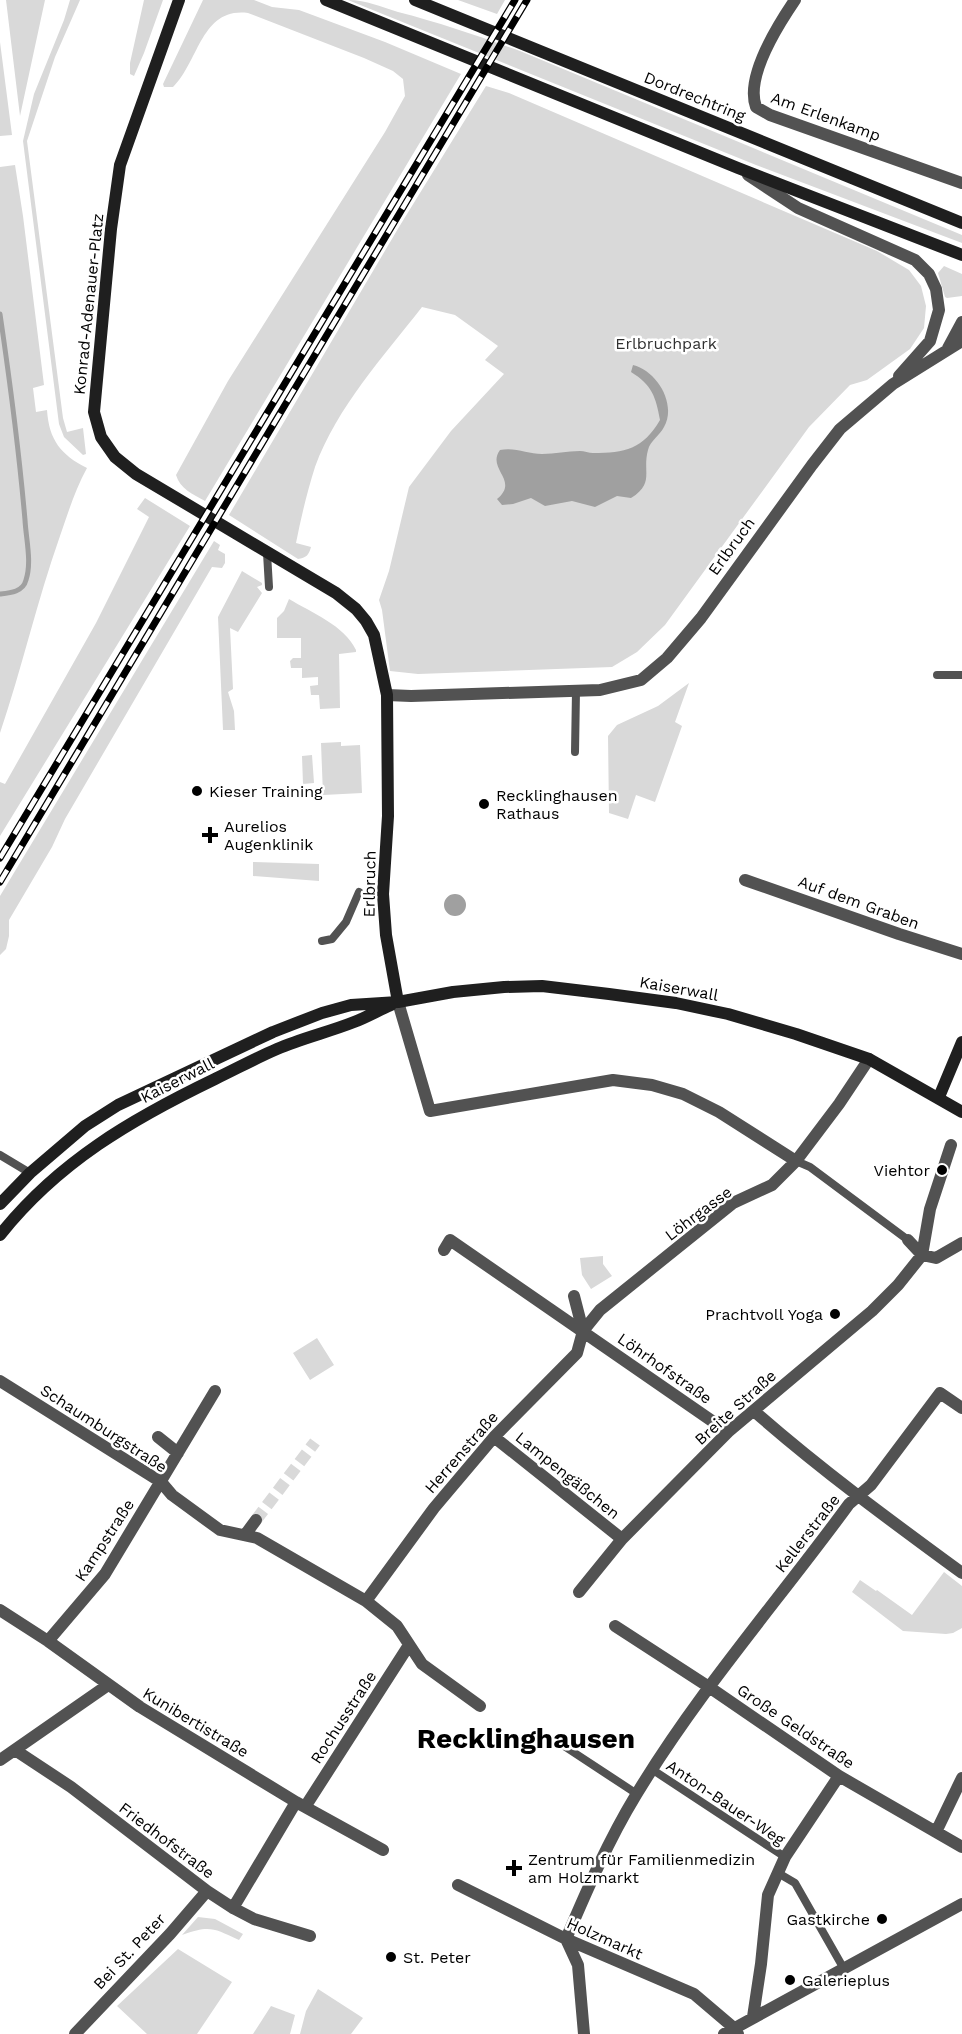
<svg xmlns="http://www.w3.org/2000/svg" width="962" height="2034" font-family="'Work Sans',sans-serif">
<rect width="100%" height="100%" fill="#fff"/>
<path fill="#d9d9d9" d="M6,0H45L20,116Z
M70,0H80L55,57L27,141L63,418L67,432L83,428L86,454L83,455L64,437L59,424L23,141L34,94L64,20Z
M144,0H163L144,53L134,76L130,74V63Z
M203,0H254L272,7L299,10L385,42L461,74L205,501C193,494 180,489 176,475L228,381L385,132L405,96L403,79L393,71L364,58L248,13C201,7 199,62 173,87H164L163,84Z
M348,0C367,0 381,7 398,12C441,23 478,36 520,51L962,235V243L756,165Z
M458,0H505L497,14Z
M0,42L12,135L0,136Z
M486,86L509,93L877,251L909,270L921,286L926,306L924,328L910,349L867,380L850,385L809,427L665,625L637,652L612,667L418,674L390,671L382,610L379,600L389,571L409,487L451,431L504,374L485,360L498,346L455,315L422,307C383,357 337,407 315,467C307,492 301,518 296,543L311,547C309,555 306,558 298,559L229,515L399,227Z
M15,165L23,216L44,385L33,388L36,412L47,410C49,440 61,455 87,468C75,490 68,513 60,536C37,601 22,668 0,733V167Z
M944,266L962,274V296L947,298L945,297L938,273Z
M145,498L190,526L0,836V782L5,784L96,623L149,517L137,509Z
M214,541L220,545L218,550L225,554V563L222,568L212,567L65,819L52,847L9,920V936L6,949L0,955V896Z
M242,571L262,583V585L257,587L262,593L238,632L230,628L233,689L228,692L234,711L235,730H223L218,617Z
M289,599C312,613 344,625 356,650V652L339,654L340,708L320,709L319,695H311L310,686L318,685V677L302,678V668H291L290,661L293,658H301V638H277V618L284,611Z
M689,683L675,722L682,726L655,802L636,795L628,819L609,813L608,736L617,725L658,706Z
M341,742V746L360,745L362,793L323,795L321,743Z
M312,755L314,783L303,784L302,756Z
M253,862L319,864V881L253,876Z
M603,1256V1264L612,1276L591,1289L582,1275L580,1258Z
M317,1338L334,1365L310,1380L293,1353Z
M944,1572L962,1586V1628L953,1633L946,1634L903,1631L852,1592L860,1580L876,1591L877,1590L912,1615Z
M198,1917L215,1919L243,1934L239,1940C213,1928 210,1925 182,1935Z
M178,1949L232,1982L197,2034H147L117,2006Z
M318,1989L363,2018L351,2034H300L306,2011Z
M271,2006L295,2015L290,2034H253Z"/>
<path fill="#a0a0a0" d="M633,365C657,371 677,404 664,427C660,435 650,441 648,450C642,472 655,483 631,498L617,496L595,507L572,501L545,506L531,498L513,504L502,505L497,499C520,480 486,469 500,450C515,447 528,454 542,454C555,454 567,451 580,451C584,451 589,453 593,453C625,453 643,449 660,420C656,397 652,385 631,372Z
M444 905a11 11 0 1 1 22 0a11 11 0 1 1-22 0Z"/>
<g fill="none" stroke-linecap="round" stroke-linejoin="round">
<path stroke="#a0a0a0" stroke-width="5" d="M0,314C10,382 19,451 25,520C26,539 32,562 26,580C23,592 10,593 0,594"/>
<path stroke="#d9d9d9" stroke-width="12" stroke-dasharray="12 6" stroke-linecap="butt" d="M256,1520L315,1442"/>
<path stroke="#525252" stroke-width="8" d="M267,553L269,587
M937,675H962
M575,752L576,691
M322,941L332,939L346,922L359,892
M0,1155L30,1173
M796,1161L810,1167L908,1240
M564,1746L637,1794
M653,1770L785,1857
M778,1873L795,1883L844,1969"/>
<path stroke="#525252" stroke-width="12" d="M795,0C778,25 745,77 756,107L770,115L962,183
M748,175L798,208L915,260L929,274L936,289L939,310L930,341L899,376
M948,348L962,322
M387,695L411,696L600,690L641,680L667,658L701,618L812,465L840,429L893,384L962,341
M745,880L899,934L962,954
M398,1002L430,1111L613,1080L652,1085L683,1094L719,1112L796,1161
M908,1240L922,1255L936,1258L962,1243
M444,1250L450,1240L728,1432
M583,1331L600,1310L733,1203L772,1185L796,1161L839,1104L869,1059
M0,1381L161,1482L172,1495L220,1530L257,1538L366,1601L397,1626L422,1664L480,1706
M754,1411C820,1469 891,1521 962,1573
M158,1437L178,1453
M494,1437L622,1539
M245,1535L256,1520
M579,1592L622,1539L728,1432L872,1311L898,1285L922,1255L930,1209L951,1145
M366,1601L434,1508L494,1437L577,1353L583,1331L574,1296
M0,1610L48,1641L140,1707L296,1802L383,1850
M615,1626L709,1687L839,1776L962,1847
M48,1641L105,1574L215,1391
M15,1750L71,1787L207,1891L233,1908L254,1919L310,1936
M0,1760L108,1685
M305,1807L409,1645
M936,1832L962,1778
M458,1885L566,1939L694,1994L734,2028L738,2034
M233,1908L296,1802
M566,1939C587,1890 608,1841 636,1795C698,1692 778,1601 849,1504L871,1485L940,1393L962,1408
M566,1939L578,1965L584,2034
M753,2017L761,1964L768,1895L785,1857L839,1776
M75,2034L170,1934L207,1891
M724,2034L962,1904"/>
<path stroke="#1f1f1f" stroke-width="12" d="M179,0L120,165L111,229L94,412L101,437L115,457L136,474L336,593L356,609L366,621L374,635L387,695L388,816L383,894L386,935L398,1002
M326,0L738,168L962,255
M415,0L962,223
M939,1097L962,1042
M0,1204L30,1173L85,1126L118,1105L273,1032L322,1013L351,1005L398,1002L453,992L504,987L542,986L609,994L676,1003L728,1014L796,1034L869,1059L962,1112
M0,1235C58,1162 132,1119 215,1079C236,1069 256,1058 277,1049C302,1038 329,1032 354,1022C367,1017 379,1010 391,1005"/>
<defs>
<path id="rail" d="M0,858L515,0
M0,882L527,0"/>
</defs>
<use href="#rail" stroke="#000" stroke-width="7"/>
<use href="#rail" stroke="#fff" stroke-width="4.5" stroke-dasharray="14" stroke-linecap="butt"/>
</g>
<g fill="#000" stroke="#fff" stroke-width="2">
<circle cx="197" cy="791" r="6"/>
<circle cx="484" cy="804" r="6"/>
<path d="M207 826h6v6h6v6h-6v6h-6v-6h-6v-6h6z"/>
<circle cx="942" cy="1170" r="6"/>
<circle cx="835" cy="1314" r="6"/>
<path d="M511 1859h6v6h6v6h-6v6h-6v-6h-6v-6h6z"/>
<circle cx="882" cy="1919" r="6"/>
<circle cx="391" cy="1957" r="6"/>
<circle cx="790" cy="1980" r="6"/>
</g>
<g text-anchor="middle" stroke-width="5" stroke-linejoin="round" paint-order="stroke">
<g font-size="16" fill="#000" stroke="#fff">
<text transform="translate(695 96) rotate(22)" y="6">Dordrechtring</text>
<text transform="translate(826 116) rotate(20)" y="6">Am Erlenkamp</text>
<text transform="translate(88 304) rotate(-84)" y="6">Konrad-Adenauer-Platz</text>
<text transform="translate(731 546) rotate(-54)" y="6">Erlbruch</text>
<text transform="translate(369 884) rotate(-89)" y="6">Erlbruch</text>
<text transform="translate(859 902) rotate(20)" y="6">Auf dem Graben</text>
<text transform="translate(679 988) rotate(10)" y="6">Kaiserwall</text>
<text transform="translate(177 1080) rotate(-27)" y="6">Kaiserwall</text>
<text transform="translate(698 1213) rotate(-37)" y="6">Löhrgasse</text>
<text transform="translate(665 1368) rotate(35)" y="6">Löhrhofstraße</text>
<text transform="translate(735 1407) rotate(-42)" y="6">Breite Straße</text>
<text transform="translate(104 1428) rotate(33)" y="6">Schaumburgstraße</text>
<text transform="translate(461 1452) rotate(-49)" y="6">Herrenstraße</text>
<text transform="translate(568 1475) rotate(39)" y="6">Lampengäßchen</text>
<text transform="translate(807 1533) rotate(-52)" y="6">Kellerstraße</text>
<text transform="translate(104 1540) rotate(-57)" y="6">Kampstraße</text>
<text transform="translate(343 1717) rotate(-57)" y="6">Rochusstraße</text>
<text transform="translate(196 1722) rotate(31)" y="6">Kunibertistraße</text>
<text transform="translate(796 1726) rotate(34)" y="6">Große Geldstraße</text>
<text transform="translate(726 1802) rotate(34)" y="6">Anton-Bauer-Weg</text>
<text transform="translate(167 1840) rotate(37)" y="6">Friedhofstraße</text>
<text transform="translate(605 1938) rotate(24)" y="6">Holzmarkt</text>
<text transform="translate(129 1951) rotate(-47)" y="6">Bei St. Peter</text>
</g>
<g font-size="16" fill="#303030" stroke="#fff">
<text x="666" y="349">Erlbruchpark</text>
</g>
<g font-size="16" fill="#000" stroke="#fff" text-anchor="start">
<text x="209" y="797">Kieser Training</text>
<text x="496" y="801">Recklinghausen<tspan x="496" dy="18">Rathaus</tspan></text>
<text x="224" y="832">Aurelios<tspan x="224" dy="18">Augenklinik</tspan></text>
<text x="930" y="1176" text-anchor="end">Viehtor</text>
<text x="823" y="1320" text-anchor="end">Prachtvoll Yoga</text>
<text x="528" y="1865">Zentrum für Familienmedizin<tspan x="528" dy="18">am Holzmarkt</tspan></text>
<text x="870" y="1925" text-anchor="end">Gastkirche</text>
<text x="403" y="1963">St. Peter</text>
<text x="802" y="1986">Galerieplus</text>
</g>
<g font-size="28" font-weight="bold" fill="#000" stroke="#fff">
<text x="526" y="1748">Recklinghausen</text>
</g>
</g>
</svg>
